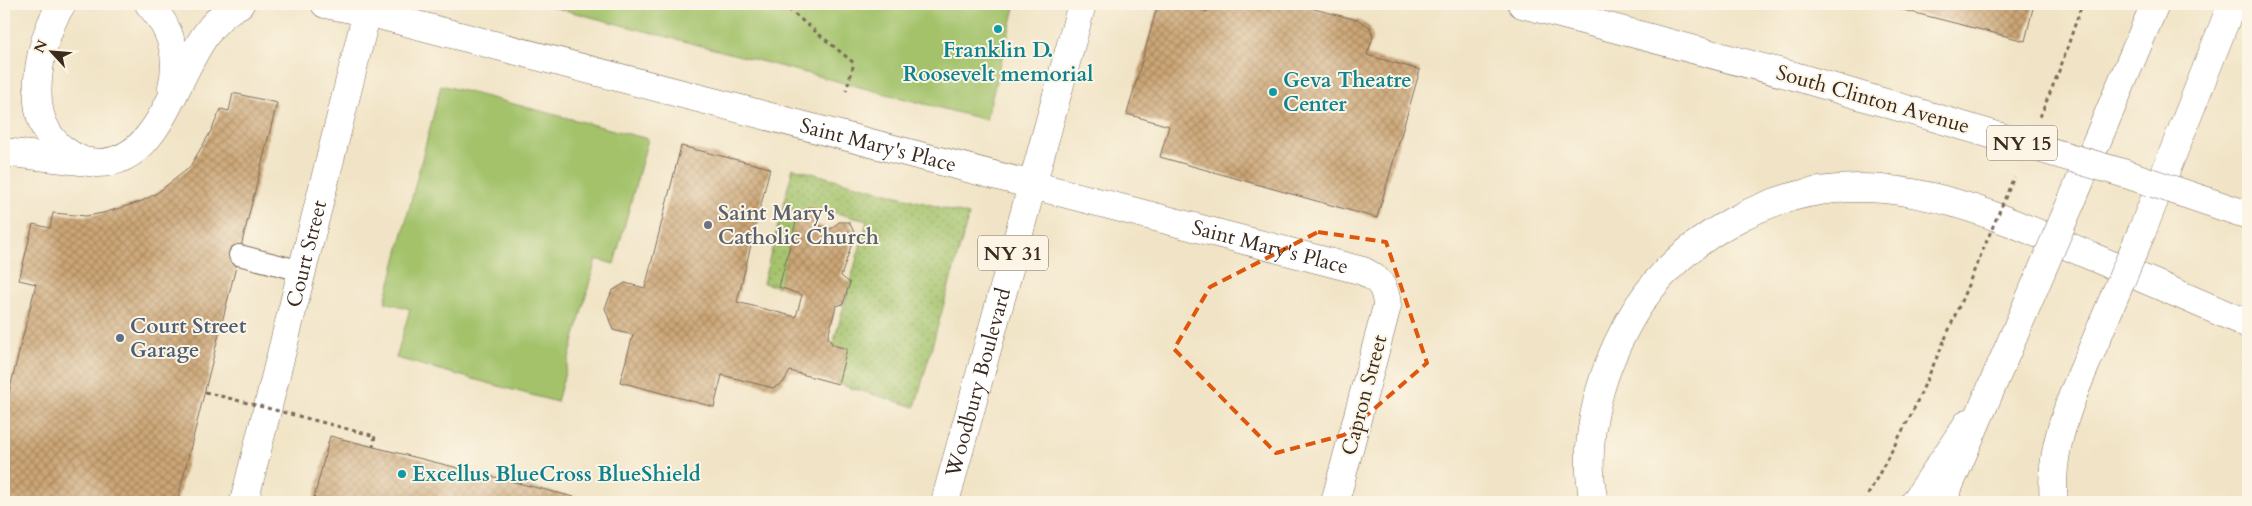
<svg xmlns="http://www.w3.org/2000/svg" width="2252" height="506" font-family="Cardo,serif">
<defs>
<pattern id="grass-dots" width="8" height="8" patternUnits="userSpaceOnUse" patternTransform="scale(1.25)"><rect width="8" height="8" fill="#a3c26a"/><path d="M2 2h.1M6 6h.1" fill="none" stroke="#869e57" stroke-width="1.8" stroke-linecap="round"/></pattern>
<pattern id="building-cross-hatch" width="8" height="8" patternUnits="userSpaceOnUse" patternTransform="scale(1.25)"><rect width="8" height="8" fill="#cca676"/><path d="M0 0l8 8M0 8l8-8" fill="none" stroke="#a78760"/></pattern>
</defs>
<rect width="100%" height="100%" fill="#fcf5e5"/>
<filter id="ink" filterUnits="userSpaceOnUse"><feTurbulence type="fractalNoise" baseFrequency=".02" numOctaves="2"/><feDisplacementMap in="SourceGraphic" scale="10" xChannelSelector="R" yChannelSelector="G"/><feConvolveMatrix kernelMatrix="1 2 1 2 8 2 1 2 1" color-interpolation-filters="sRGB"/></filter>
<filter id="wash" filterUnits="userSpaceOnUse"><feTurbulence type="fractalNoise" baseFrequency=".0096" numOctaves="4" result="noise"/><feDisplacementMap in="SourceGraphic" scale="20" xChannelSelector="R" yChannelSelector="G"/><feGaussianBlur stdDeviation="1.12" result="paint"/><feColorMatrix in="noise" values="0 0 0 0 0 0 0 0 0 0 0 0 0 0 0 0 0 1.4 0 .05"/><feComposite in="paint" operator="in"/></filter>
<g filter="url(#wash)">
<rect width="100%" height="100%" fill="#f1e4c6"/>
<path fill="url(#grass-dots)" stroke="#6f7644" d="M793,168L969,215L915,407L838,384L847,349L833,345L867,221L817,208H807L798,214L779,287L763,283Z"/>
<path fill="#a3c26a" stroke="#6f7644" d="M541,4H1016L986,120Z
M441,85L648,139L614,264L596,259L557,402L396,358L410,309L385,302Z"/>
<g id="blocks">
<path fill="url(#building-cross-hatch)" d="M1158,4H1179L1207,12L1209,4H1294L1358,20L1370,27L1373,37L1367,55L1420,70L1377,218L1160,157L1169,126L1127,114Z
M1880,4H2034L2025,41Z
M233,93L277,103L177,502H4V412L36,284L19,280L33,224L50,228L53,213L86,216L103,213L140,202L157,193L189,168L210,133L221,109L229,111Z
M681,146L770,168L737,302L796,317L802,295L779,287L798,214L808,208H817L818,225L831,229L839,222H849L855,234L841,276L850,283L843,304L836,306L828,337L833,345L847,349L838,384L790,371L783,383L773,388L722,375L714,407L620,382L633,335L613,330L605,308L612,291L625,283L645,288Z
M330,436L594,502H313Z"/>
</g>
</g>
<g filter="url(#ink)">
<use href="#blocks" fill-opacity="0" stroke="#7b6b59" stroke-width="1"/>
<g fill="none" stroke-linecap="round" stroke-linejoin="round">
<defs>
<path id="service" d="M239,255L302,271"/>
<g id="minor">
<path d="M62,4C41,34 27,101 48,133C56,146 68,154 81,160"/>
<path d="M149,4C170,27 180,56 172,87"/>
<path id="s1" d="M325,4L367,12L1363,271C1379,279 1386,287 1387,306L1335,502"/>
<path d="M4,152L98,163C175,162 175,34 240,4"/>
</g>
<g id="tertiary">
<path id="s2" d="M244,502L369,4"/>
</g>
<g id="primary">
<path d="M1522,4L1794,76"/>
<path d="M2072,200L2155,4"/>
<path id="s3" d="M945,502L1082,4"/>
<path d="M1594,502C1580,437 1602,364 1637,308C1660,272 1693,243 1731,222C1855,153 1967,202 2086,254C2140,277 2194,301 2248,324"/>
<path d="M1915,502L1968,423"/>
</g>
<path id="motorway" d="M2142,231L2232,4
M1942,502L2002,363
M2054,502C2050,462 2060,429 2074,392"/>
</defs>
<use href="#service" stroke="#7b6b59" stroke-width="22"/>
<use href="#minor" stroke="#7b6b59" stroke-width="29"/>
<use href="#tertiary" stroke="#7b6b59" stroke-width="29"/>
<use href="#primary" stroke="#7b6b59" stroke-width="29"/>
<use href="#motorway" stroke="#7b6b59" stroke-width="29"/>
<path stroke="#7b6b59" stroke-width="3" stroke-dasharray="4 4" stroke-linecap="butt" d="M782,4L854,63L846,91
M527,5L531,4
M2040,117L2061,66L2082,4
M1864,502L1912,413L1945,339"/>
<use href="#service" stroke="#fff" stroke-width="20"/>
<use href="#minor" stroke="#fff" stroke-width="28"/>
<use href="#tertiary" stroke="#fff" stroke-width="28"/>
<use href="#primary" stroke="#fff" stroke-width="28"/>
<use href="#motorway" stroke="#fff" stroke-width="28"/>
<defs>
<path id="primary-bridge" d="M1794,76L2126,174L2248,215
M2002,363L2072,200"/>
<path id="motorway-bridge" d="M2074,392L2142,231"/>
</defs>
<use href="#primary-bridge" stroke="#7b6b59" stroke-width="29" stroke-linecap="butt"/>
<use href="#motorway-bridge" stroke="#7b6b59" stroke-width="29" stroke-linecap="butt"/>
<path stroke="#7b6b59" stroke-width="3" stroke-dasharray="4 4" stroke-linecap="butt" d="M1945,339L2014,177
M205,392L375,436L373,447"/>
<use href="#primary-bridge" stroke="#fff" stroke-width="28"/>
<use href="#motorway-bridge" stroke="#fff" stroke-width="28"/>
</g>
</g>
<path fill="none" stroke="#df570d" stroke-width="4" stroke-dasharray="10 6" stroke-linejoin="round" d="M1318,232L1386,242L1427,363L1344,435L1276,453L1174,349L1210,287Z"/>
<g fill="#0f9aa8" stroke="#fcf5e5" stroke-width="2">
<circle cx="998" cy="29" r="5"/>
<circle cx="1273" cy="92" r="5"/>
<circle cx="402" cy="474" r="5"/>
</g>
<circle fill="#6b7280" stroke="#fcf5e5" stroke-width="2" cx="708" cy="225" r="5"/>
<circle fill="#5c6f8a" stroke="#fcf5e5" stroke-width="2" cx="120" cy="338" r="5"/>
<g text-anchor="middle" stroke-width="4" stroke-linejoin="round" paint-order="stroke">
<g fill="#fcf5e5" stroke="#75675a" stroke-width="1">
<rect x="1987" y="125.5" width="70" height="35" rx="4"/>
<rect x="978" y="235.5" width="70" height="35" rx="4"/>
</g>
<g font-size="20" font-weight="bold" fill="#3b2a1e">
<text x="2022" y="150">NY 15</text>
<text x="1013" y="260">NY 31</text>
</g>
<g font-size="21" font-weight="bold" fill="#0d838f" stroke="#fcf5e5" text-anchor="start">
<text x="998" y="57" text-anchor="middle">Franklin D.<tspan x="998" dy="24">Roosevelt memorial</tspan></text>
<text x="1283" y="87">Geva Theatre<tspan x="1283" dy="24">Center</tspan></text>
<text x="412" y="481">Excellus BlueCross BlueShield</text>
</g>
<g font-size="21" fill="#3b2a1e" stroke="#fcf5e5">
<text transform="translate(1873 99) rotate(16)" y="7">South Clinton Avenue</text>
<text dy="7" stroke="none"><textPath href="#s1" startOffset="571">Saint Mary's Place</textPath></text>
<text dy="7" stroke="none"><textPath href="#s1" startOffset="976">Saint Mary's Place</textPath></text>
<text dy="7" stroke="none"><textPath href="#s2" startOffset="256">Court Street</textPath></text>
<text dy="7" stroke="none"><textPath href="#s3" startOffset="124">Woodbury Boulevard</textPath></text>
<text transform="translate(1364 395) rotate(-75)" y="7">Capron Street</text>
</g>
<g font-size="21" font-weight="bold" fill="#5b616d" stroke="#fcf5e5" text-anchor="start">
<text x="718" y="220">Saint Mary's<tspan x="718" dy="24">Catholic Church</tspan></text>
</g>
<g font-size="21" font-weight="bold" fill="#4e5e75" stroke="#fcf5e5" text-anchor="start">
<text x="130" y="333">Court Street<tspan x="130" dy="24">Garage</tspan></text>
</g>
</g>
<rect width="2252" height="506" fill="none" stroke="#fcf5e5" stroke-width="20"/>
<g transform="translate(52 52) rotate(296)" stroke="#fcf5e5" stroke-width="4" paint-order="stroke">
<path d="M0-4L9 19L0 12L-9 19Z" fill="#3b2a1e"/>
<text y="-8" font-size="14" font-weight="bold" text-anchor="middle" fill="#3b2a1e">N</text>
</g>
</svg>
